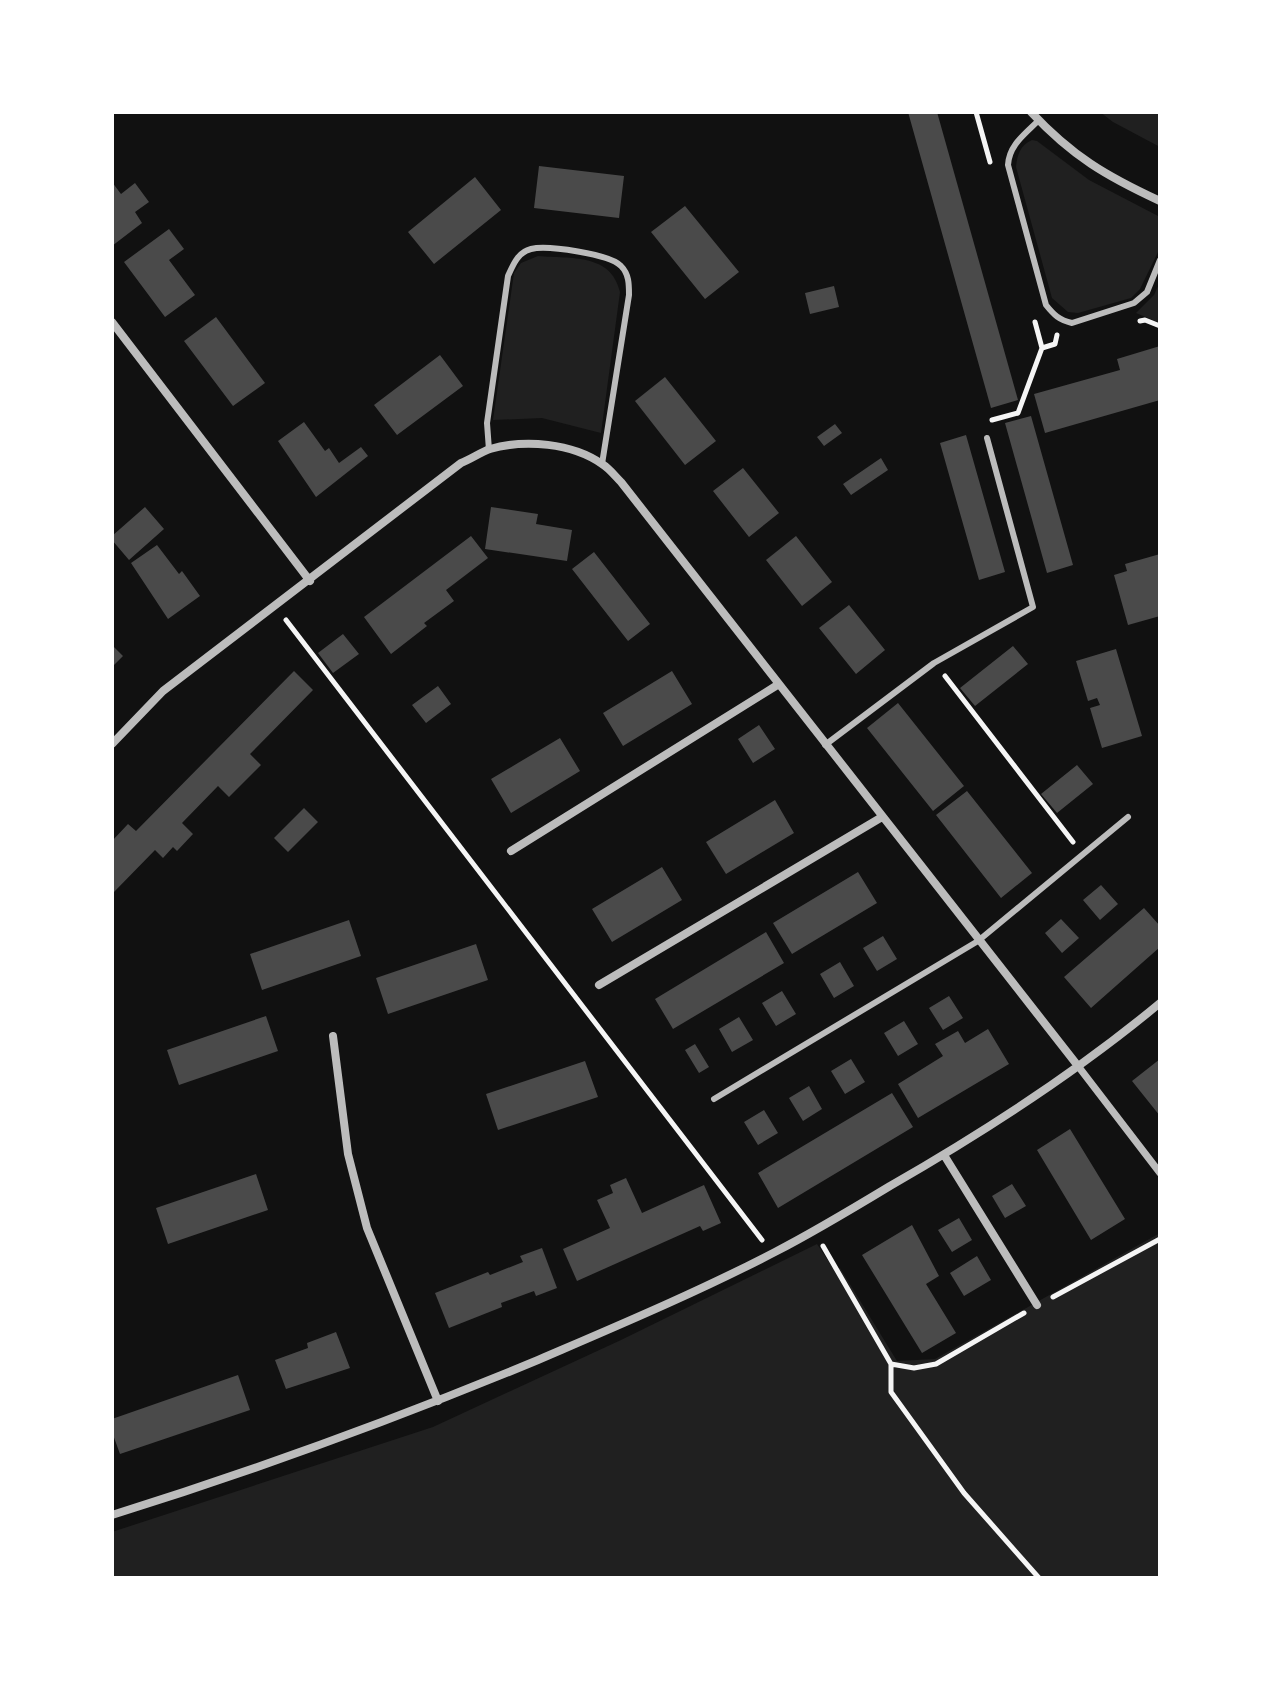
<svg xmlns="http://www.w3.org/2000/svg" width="1272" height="1690" font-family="'DM Sans',sans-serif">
<rect width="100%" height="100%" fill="#111"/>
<path fill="#202020" d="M1100,112H1160V147L1113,122Z
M1032,140L1037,141L1089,180L1160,217V248L1140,289L1131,298L1078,313L1068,312L1052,298L1016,167C1017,156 1020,145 1032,140Z
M538,256C571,259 611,253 620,292L601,433L542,418L493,420L514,273L521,263Z
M1160,282V323L1136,313L1154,295Z
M1160,1233V1578H112V1532L433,1427L621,1340L817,1244L835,1271L840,1268L897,1361L935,1359Z"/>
<path fill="#4a4a4a" d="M908,112H937L1018,400L991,408Z
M539,166L624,176L619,218L534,208Z
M475,177L501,210L434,264L408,232Z
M112,182L121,194L135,183L149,202L135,212L142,223L112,246Z
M685,206L739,272L705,299L651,232Z
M169,229L184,249L169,260L195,295L165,317L124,262Z
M834,286L839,307L810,314L805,293Z
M216,317L265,383L233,406L184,341Z
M1160,346V400L1045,433L1034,394L1120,370L1117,359Z
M440,355L463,386L397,435L374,405Z
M665,377L716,441L685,465L635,401Z
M1031,416L1073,565L1047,573L1005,423Z
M304,422L325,451L329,448L339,463L361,447L368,456L316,497L278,441Z
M835,424L842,433L824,446L817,437Z
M966,435L1005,572L979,580L940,443Z
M881,458L888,470L851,495L843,484Z
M743,468L779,513L749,537L713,491Z
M145,507L164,529L129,560L112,540V536Z
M491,507L538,514L536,524L572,530L567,561L485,549Z
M471,536L488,558L446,590L454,601L424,623L427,626L391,654L364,617Z
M796,536L832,582L802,606L766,560Z
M157,545L179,574L182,571L200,596L168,619L131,563Z
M594,552L650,624L628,641L572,569Z
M1160,554V616L1128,625L1114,575L1127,571L1125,564Z
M849,605L885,650L856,674L819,628Z
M343,634L359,654L333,673L318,653Z
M112,645L123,656L112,667Z
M1013,646L1028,664L975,706L960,688Z
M1116,649L1142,736L1102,748L1090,708L1100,705L1097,698L1088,701L1076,661Z
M294,671L313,690L250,754L261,765L229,797L218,786L182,823L193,834L177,851L173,847L163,858L155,850L114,892L112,841L128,824L136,831Z
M672,671L692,704L623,746L603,713Z
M438,686L451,704L426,723L412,705Z
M898,703L964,786L933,811L867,728Z
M759,725L775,749L753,763L738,739Z
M560,738L580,771L511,813L491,779Z
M1077,765L1093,784L1057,813L1041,794Z
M967,791L1032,873L1001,898L936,815Z
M775,800L794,833L726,874L706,842Z
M304,808L318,822L288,852L274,838Z
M662,867L682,900L612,942L592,909Z
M858,872L877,903L792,954L773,923Z
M1101,885L1118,904L1100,920L1083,900Z
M1144,908L1160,926V947L1091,1008L1064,977Z
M1061,919L1079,938L1062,953L1045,933Z
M349,920L361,956L262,990L250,954Z
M766,932L784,963L673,1029L655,999Z
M883,936L897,959L877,971L863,948Z
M476,944L488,980L388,1014L376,978Z
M840,962L854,986L834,998L820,974Z
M782,991L796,1014L776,1026L762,1003Z
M949,996L963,1018L943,1030L929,1008Z
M266,1016L278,1051L179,1085L167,1050Z
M739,1017L753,1040L732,1052L719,1029Z
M904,1021L918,1044L898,1056L884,1033Z
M988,1029L1009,1064L918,1118L898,1084L943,1056L935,1044L958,1031L965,1043Z
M695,1044L709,1067L699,1073L685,1050Z
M851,1059L865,1082L845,1094L831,1071Z
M1160,1059V1116L1132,1081Z
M585,1061L598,1097L498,1130L486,1094Z
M809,1086L822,1109L803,1121L789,1098Z
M892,1093L913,1127L778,1208L758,1173Z
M764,1110L778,1133L758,1145L744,1122Z
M1070,1129L1125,1219L1091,1240L1037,1150Z
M256,1174L268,1210L168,1244L156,1208Z
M626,1178L642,1213L704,1185L721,1223L703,1231L700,1226L577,1281L563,1249L610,1228L597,1200L613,1193L610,1185Z
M1012,1184L1026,1206L1005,1218L992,1196Z
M959,1218L972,1240L952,1252L938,1230Z
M912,1225L939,1276L926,1284L956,1333L922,1353L862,1255Z
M542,1248L557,1288L536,1296L534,1291L501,1303L502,1307L449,1328L435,1293L488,1272L490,1275L523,1262L520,1256Z
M977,1256L991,1280L964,1296L950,1273Z
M336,1332L350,1368L286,1389L275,1360L308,1348L307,1343Z
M238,1375L250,1410L120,1454L112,1432V1419Z"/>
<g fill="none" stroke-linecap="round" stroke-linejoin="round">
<path stroke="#f5f5f5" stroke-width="5" d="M976,112L990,162
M1140,321L1145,320L1160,326
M1035,322L1042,348
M992,420L1018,413L1042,348L1055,344L1057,335
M286,620L762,1240
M945,676L1073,842
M823,1246L891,1364V1392L964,1493L1039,1578
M1053,1297L1160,1239
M891,1364L914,1368L936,1364L1024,1313"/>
<path stroke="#bcbcbc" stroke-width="6" d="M1039,120C1025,134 1009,145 1008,165L1046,305C1054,315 1059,320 1072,323L1134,303L1147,292L1160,260
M489,450L487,423L508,276C513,265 518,252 531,249C547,245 610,254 621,266C629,274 629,284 629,295L602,464
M825,745L934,663L1033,607L987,438
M714,1099L978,941L1128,817"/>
<path stroke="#bcbcbc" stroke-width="7" d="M1078,1066L1160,1173"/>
<path stroke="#bcbcbc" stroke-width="8" d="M1031,112C1072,156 1106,176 1160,201
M112,322L310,581
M112,744L163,691L461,463C471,459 481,452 490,449C525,439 572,443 602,464C609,468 615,476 621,482L1078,1066
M511,851L779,684
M599,985L882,817
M333,1036L348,1154L367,1228L438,1401
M944,1155L1037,1305
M112,1515C256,1470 398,1418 538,1360C617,1326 698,1292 775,1252C814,1232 852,1209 890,1186C984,1132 1076,1073 1160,1003"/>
</g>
<rect width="1272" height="1690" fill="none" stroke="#ffffff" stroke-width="228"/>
</svg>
